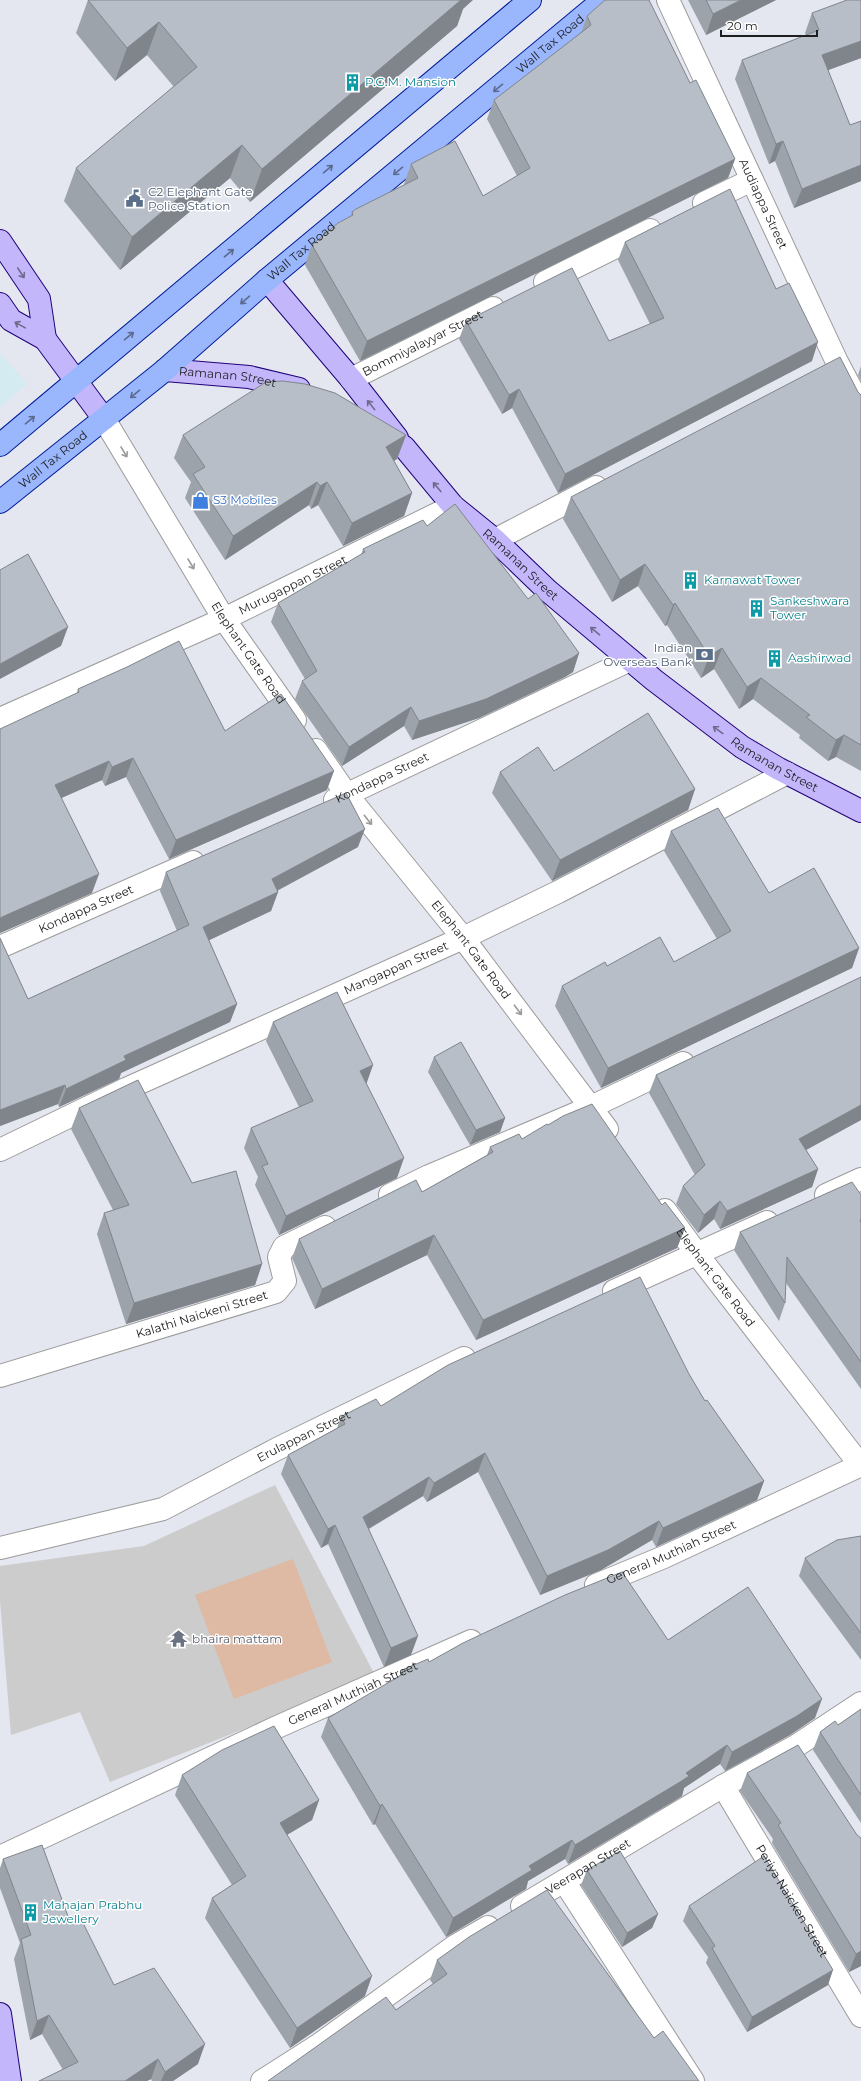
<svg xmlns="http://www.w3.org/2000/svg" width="861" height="2081" font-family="Montserrat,sans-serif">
<rect width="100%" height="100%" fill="#e4e6f0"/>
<path fill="#d3ebf1" d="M0,353L27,384L0,407Z"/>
<path fill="#ccc" d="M275,1485L376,1677L110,1782L80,1712L11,1735L0,1601V1566L144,1546Z"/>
<path fill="#deb9a3" d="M293,1559L332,1662L234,1699L195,1595Z"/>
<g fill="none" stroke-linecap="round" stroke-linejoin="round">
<defs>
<g id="street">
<path id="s1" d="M668,0L837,362L861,407"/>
<path d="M704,203L752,180"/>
<path d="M545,282L650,230"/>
<path id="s2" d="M351,379L493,308"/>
<path id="s3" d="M104,419L224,619L295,720"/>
<path d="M495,540L596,487"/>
<path id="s4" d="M0,719L224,619L453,506"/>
<path id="s5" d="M316,750L347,795L463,938L607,1129"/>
<path id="s6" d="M335,800L630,660"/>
<path id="s7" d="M0,947L193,862"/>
<path id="s8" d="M0,1150L126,1089L463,938L558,892L787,773"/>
<path d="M390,1195L429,1176L591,1107L683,1063"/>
<path d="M826,1195L861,1179"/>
<path id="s9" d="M665,1210L697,1254L861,1466"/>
<path d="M614,1291L767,1222"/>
<path id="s10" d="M0,1376L276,1292L285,1281L279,1257L284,1247L325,1227"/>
<path id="s11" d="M0,1548L163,1509L277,1449L464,1358"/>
<path id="s12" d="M596,1585L664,1557L861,1465"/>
<path id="s13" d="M723,1786L861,2016"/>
<path id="s14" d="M0,1857L275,1728L471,1641"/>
<path d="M564,1881L693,2081"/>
<path id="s15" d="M522,1906L723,1786L796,1746L861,1703"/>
<path d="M262,2081L320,2044L455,1946L488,1927"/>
</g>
<g id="secondary">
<path d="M0,241L39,299L45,339"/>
<path d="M267,280L351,379L397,438"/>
<path d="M0,304L11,320L45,339L104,419"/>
<path id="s16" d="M165,370L249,377L299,389"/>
<path id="s17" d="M377,430L404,447L453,506L495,540L547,590L654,680L742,747L779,769L861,811"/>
<path d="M0,2014L10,2081"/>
</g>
<g id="primary">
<path d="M0,445L530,0"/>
<path id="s18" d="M0,502L165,370L267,280L603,0"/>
</g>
</defs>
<use href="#street" stroke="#9b9b9b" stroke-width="24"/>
<use href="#secondary" stroke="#200279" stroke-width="24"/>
<use href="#primary" stroke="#001c99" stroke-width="24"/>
<use href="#street" stroke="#fff" stroke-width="22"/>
<use href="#secondary" stroke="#c4b6fb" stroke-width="22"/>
<use href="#primary" stroke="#9ab7fe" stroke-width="22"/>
</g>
<path fill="#9da3ab" d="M88,0L463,9L457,26L250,202L230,178L120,270L64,201L76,168L174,87L147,55L115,81L76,33Z
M688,0H776L706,35Z
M812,13L861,58L828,70L850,125L861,121V181L794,208L775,161L769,164L735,79L742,60L806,35L805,33Z
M587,16L690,83L735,159L728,178L360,361L305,265L312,245L350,217L352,212L404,185V184L411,164L483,196L517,176L487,119L494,100L581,33Z
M625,242L776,289L812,361L558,493L512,408L502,414L459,339L466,321L609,341L650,324L618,260Z
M861,366V381L858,375Z
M858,392L861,395V771L836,757L828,761L799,738L800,735L753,699L739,709L714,669L701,678L667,625L665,626L638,586L612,602L563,519L571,497Z
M183,435H406L397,459L394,461L412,493L404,516L343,546L318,505L311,509L309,505L225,560L185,498L191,482L174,458Z
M427,526L528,599L579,653L573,672L565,677L479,718L412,740L404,726L342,766L295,699L302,681L305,679L271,622L278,603L361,555L363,549Z
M78,689L225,731L327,790L169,859L126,777L105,786L102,780L61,798L92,893L0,933Z
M554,771L695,789L688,810L552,881L492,793L500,772Z
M671,831L859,948L852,968L601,1088L555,1006L562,986L607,966L674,962L717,939L664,851Z
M358,847L277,891L278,892L271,911L209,940L237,1004L230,1022L121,1073L119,1079L59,1107L58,1104L0,1126V938L28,999L177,931L160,891L166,872Z
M861,977V1120L806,1150L818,1169L812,1187L720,1229L714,1219L698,1233L676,1204L683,1186L695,1175L649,1093L656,1075Z
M273,1022L373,1065L366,1083L397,1178L279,1235L255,1185L258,1177L244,1148L251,1128L299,1107L266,1041Z
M434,1057L505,1118L500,1132L470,1145L428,1072Z
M79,1108L192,1183L262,1264L255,1285L126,1324L97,1234L104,1213L113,1210L71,1129Z
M548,1125L662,1205L685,1228L677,1248L476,1340L427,1255L315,1309L292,1258L299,1239L422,1192L487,1155L490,1147L522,1139Z
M861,1195V1389L786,1283L785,1303L779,1321L734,1250L740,1232Z
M689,1374L705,1401L764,1481L757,1500L656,1547L652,1540L601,1570L540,1595L478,1472L427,1502L423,1496L369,1529L411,1655L384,1667L328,1544L321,1548L281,1474L288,1455L337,1428L341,1417L381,1406Z
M861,1536V1660L799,1576L805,1558Z
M668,1640L815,1718L790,1735L725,1771L720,1764L684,1788L682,1796L673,1802L568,1864L565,1859L528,1881L526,1889L446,1937L375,1824L373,1825L321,1737L328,1718L399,1677L402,1670L429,1662Z
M861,1709V1823L813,1750L820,1732L838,1725Z
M747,1773L857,1835L861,1966L849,1972L772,1843L773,1839L740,1791Z
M182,1775L319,1800L312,1820L287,1835L365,1996L290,2048L205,1918L212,1898L232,1885L175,1795Z
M3,1859L69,1919L114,1985L198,2064L173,2081H152L151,2079L147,2081H39L63,2070L42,2034L30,2040L14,1959L20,1943L0,1888V1868Z
M587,1870L658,1914L652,1928L622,1947L581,1885Z
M689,1906L828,1985L747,2032L706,1963L708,1957L683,1921Z
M437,1960L654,2038L396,2010L433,1984L430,1980Z"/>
<path fill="#80858b" d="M457,0H473L463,9L457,26L250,202L262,169Z
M741,0H776L706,35L713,14Z
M159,22L147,55L115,81L127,48Z
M861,41V58L815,75L822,55Z
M783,141L775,161L769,164L776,144Z
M242,145L230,178L120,270L132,237Z
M735,159L728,178L360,361L367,341Z
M861,165V181L794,208L802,189Z
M818,342L812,361L558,493L565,474Z
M519,389L512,408L502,414L509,395Z
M406,435L397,459L378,470L386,447Z
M317,482L309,505L225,560L233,536Z
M327,482L318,505L311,509L320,486Z
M412,493L404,516L343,546L352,523Z
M645,564L638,586L612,602L620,580Z
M675,603L667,625L665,626L673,605Z
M68,627L61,646L0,679V664Z
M722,648L714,669L701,678L709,656Z
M579,653L573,672L565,677L479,718L412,740L419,721Z
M761,678L753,699L739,709L747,687Z
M411,707L404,726L342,766L349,747Z
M844,735L836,757L828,761L836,740Z
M133,758L126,777L105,786L112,767Z
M109,761L102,780L48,804L55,785Z
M334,771L327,790L169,859L176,840Z
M695,789L688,810L552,881L560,860Z
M365,829L358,847L265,897L272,879Z
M99,874L92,893L0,933V918L2,917Z
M278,892L271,911L197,946L203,927Z
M859,948L852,968L601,1088L608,1068Z
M237,1004L230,1022L121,1073L119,1079L59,1107L66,1089L124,1056Z
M373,1065L366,1085L360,1071Z
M65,1085L58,1104L0,1126V1110Z
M861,1105V1120L793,1157L799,1139Z
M505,1118L500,1132L470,1145L476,1130Z
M404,1158L397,1178L279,1235L286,1216Z
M818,1169L812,1187L720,1229L727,1211Z
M720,1201L714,1219L698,1233L704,1215Z
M685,1228L677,1248L476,1340L483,1320Z
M434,1235L427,1255L315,1309L322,1289Z
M262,1264L255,1285L126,1324L134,1303Z
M485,1453L478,1472L427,1502L434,1483Z
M429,1477L423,1496L356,1536L363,1517Z
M764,1481L757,1500L656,1547L663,1528Z
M659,1521L652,1540L601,1570L540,1595L547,1576Z
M335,1525L328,1544L321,1548L328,1529Z
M418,1636L411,1655L384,1667L391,1648Z
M822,1699L815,1718L790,1735L725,1771L732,1752Z
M727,1745L720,1764L684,1788L682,1796L568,1864L575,1845Z
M319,1800L312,1820L273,1843L280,1823Z
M382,1804L375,1824L373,1825L380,1806Z
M572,1840L565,1859L528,1881L526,1889L446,1937L453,1918L529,1866Z
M658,1914L652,1928L622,1947L627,1933Z
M861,1951V1966L849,1972L856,1954Z
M833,1970L828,1985L747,2032L752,2017Z
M372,1976L365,1996L290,2048L297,2028Z
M49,2015L42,2034L30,2040L37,2021Z
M205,2044L198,2064L173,2081H161L165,2072Z
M158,2059L151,2079L147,2081H125Z"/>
<path fill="#b7bec7" stroke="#80858b" d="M88,0H461L262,169L242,145L132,237L76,168L197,67L159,22L127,48Z
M605,0H649L690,83L696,80L735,159L367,341L312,245L338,223L353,215L352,212L356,209L418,178L411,164L455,141L483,196L530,168L494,100L591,25L587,16Z
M706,0H741L713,14Z
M847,0H861V41L822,55L850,125L861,121V165L802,189L783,141L776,144L742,60L819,30L812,13Z
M730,189L776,289L789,283L818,342L565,474L519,389L509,395L466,321L572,268L609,341L664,318L625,242Z
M840,357L858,392L861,395V745L844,735L836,740L806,717L810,715L761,678L747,687L722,648L709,656L675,603L673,605L645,564L620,580L571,497Z
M283,381L305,384L335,393L406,435L386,447L412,493L352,523L327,482L320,486L317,482L233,536L193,474L205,467L183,435L266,382Z
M455,504L528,599L536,593L579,653L572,658L486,699L419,721L411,707L349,747L302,681L317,671L278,603L365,552L363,549L423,520L427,526Z
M28,554L68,627L0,664V570Z
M179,641L225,731L281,694L334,771L176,840L133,758L112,767L109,761L55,785L99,874L2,917L0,918V729L79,692L78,689L127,667Z
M648,713L695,789L560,860L500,772L538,747L554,771Z
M346,793L365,829L272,879L278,892L203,927L237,1004L124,1056L126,1060L66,1089L65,1085L0,1110V938L28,999L189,925L166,872Z
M718,808L769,893L814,868L859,948L608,1068L562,986L605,962L607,966L660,937L674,962L731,931L671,831Z
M861,977V1105L799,1139L818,1169L727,1211L720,1201L704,1215L683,1186L705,1165L656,1075Z
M337,992L373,1065L360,1071L404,1158L286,1216L262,1166L268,1164L251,1128L313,1101L273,1022Z
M461,1042L505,1118L476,1130L434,1057Z
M138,1080L192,1183L236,1171L262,1264L134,1303L104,1213L129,1205L79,1108Z
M592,1104L662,1205L665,1202L685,1228L483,1320L434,1235L322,1289L299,1239L416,1180L422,1192L493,1152L490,1147L519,1134L522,1139L547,1124L548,1125L563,1116Z
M852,1182L861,1195V1219L860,1220L861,1223V1362L787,1257L785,1303L740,1232Z
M640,1277L689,1374L705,1401L707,1400L764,1481L663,1528L659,1521L608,1550L547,1576L485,1453L434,1483L429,1477L363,1517L418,1636L391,1648L335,1525L328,1529L288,1455L345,1424L341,1417L352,1411L376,1399L381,1406L448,1365Z
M861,1536V1633L805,1558L837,1540Z
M622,1572L668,1640L748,1587L822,1699L797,1716L732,1752L727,1745L686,1773L689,1776L680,1782L575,1845L572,1840L529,1866L532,1870L453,1918L382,1804L380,1806L328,1718L403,1674L402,1670L428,1659L429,1662L463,1643L565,1595Z
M861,1709V1795L820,1732L835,1721L838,1725Z
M274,1726L319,1800L280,1823L372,1976L297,2028L212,1898L246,1876L182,1775L222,1750Z
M798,1745L857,1835L861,1838V1951L856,1954L778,1825L781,1823L747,1773Z
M42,1845L69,1919L79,1915L114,1985L154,1968L205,2044L165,2072L158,2059L125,2081H39L78,2062L49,2015L37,2021L21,1939L31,1935L3,1859Z
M620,1851L658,1914L627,1933L587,1870Z
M764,1856L833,1970L752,2017L712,1948L715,1946L689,1906Z
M547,1890L654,2038L663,2031L699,2081H268L386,1997L396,2010L447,1974L437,1960L469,1937Z"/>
<defs><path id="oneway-shaft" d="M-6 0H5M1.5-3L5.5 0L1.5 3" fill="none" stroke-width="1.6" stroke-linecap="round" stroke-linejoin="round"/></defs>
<g stroke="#5c6a8e">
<use href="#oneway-shaft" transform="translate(498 88) rotate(140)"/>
<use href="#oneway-shaft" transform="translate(328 169) rotate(-40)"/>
<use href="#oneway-shaft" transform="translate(398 171) rotate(140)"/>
<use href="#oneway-shaft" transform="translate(229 253) rotate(-40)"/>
<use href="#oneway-shaft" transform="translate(245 300) rotate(139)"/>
<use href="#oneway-shaft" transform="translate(129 336) rotate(-40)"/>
<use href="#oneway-shaft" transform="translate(135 394) rotate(141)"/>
<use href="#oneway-shaft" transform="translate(30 420) rotate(-40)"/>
</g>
<g stroke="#716a8c">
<use href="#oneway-shaft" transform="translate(21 273) rotate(57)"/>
<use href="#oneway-shaft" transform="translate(20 325) rotate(-151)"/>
<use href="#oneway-shaft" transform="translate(371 405) rotate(-128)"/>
<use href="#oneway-shaft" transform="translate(437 487) rotate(-130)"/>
<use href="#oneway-shaft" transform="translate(595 631) rotate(-140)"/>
<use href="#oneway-shaft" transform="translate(718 730) rotate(-144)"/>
</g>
<g stroke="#9a9a9a">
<use href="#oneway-shaft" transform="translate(124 452) rotate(59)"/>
<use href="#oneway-shaft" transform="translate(191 564) rotate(59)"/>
<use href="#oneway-shaft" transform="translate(368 820) rotate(51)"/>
<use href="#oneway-shaft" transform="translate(518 1010) rotate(53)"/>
</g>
<defs>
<symbol id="building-bare" viewBox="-9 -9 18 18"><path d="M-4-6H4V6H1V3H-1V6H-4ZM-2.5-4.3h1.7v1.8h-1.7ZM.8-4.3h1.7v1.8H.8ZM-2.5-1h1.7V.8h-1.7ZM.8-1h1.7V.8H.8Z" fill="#0f9aa8" stroke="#fff" stroke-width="2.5" paint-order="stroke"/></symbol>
<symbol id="civic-bare" viewBox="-9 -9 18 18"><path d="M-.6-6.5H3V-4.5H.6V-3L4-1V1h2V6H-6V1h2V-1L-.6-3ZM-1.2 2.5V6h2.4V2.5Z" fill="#5c6f8a" stroke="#fff" stroke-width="2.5" paint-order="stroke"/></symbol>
<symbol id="shop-bare" viewBox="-9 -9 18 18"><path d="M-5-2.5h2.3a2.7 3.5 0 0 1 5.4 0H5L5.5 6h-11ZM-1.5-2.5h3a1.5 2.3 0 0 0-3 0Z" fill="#3f7fe0" stroke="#fff" stroke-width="2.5" paint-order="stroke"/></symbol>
<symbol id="bank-bare" viewBox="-9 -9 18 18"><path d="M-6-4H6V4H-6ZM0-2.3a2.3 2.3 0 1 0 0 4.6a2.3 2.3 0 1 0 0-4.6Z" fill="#5c6f8a" stroke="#fff" stroke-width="2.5" paint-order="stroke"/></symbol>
<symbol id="temple-bare" viewBox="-9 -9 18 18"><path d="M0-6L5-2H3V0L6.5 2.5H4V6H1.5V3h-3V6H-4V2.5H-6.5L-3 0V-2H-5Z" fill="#6b7280" stroke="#fff" stroke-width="2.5" paint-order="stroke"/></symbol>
</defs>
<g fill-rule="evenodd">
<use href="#building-bare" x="340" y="70" width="25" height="25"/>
<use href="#civic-bare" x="122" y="186" width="25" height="25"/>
<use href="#shop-bare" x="188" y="488" width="25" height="25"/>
<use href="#building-bare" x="678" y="568" width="25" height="25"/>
<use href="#building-bare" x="744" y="596" width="25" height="25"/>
<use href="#bank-bare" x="692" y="642" width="25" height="25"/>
<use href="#building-bare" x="762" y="646" width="25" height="25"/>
<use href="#temple-bare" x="166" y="1626" width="25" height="25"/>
<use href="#building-bare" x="18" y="1900" width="25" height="25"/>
</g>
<g text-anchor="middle" stroke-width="3" stroke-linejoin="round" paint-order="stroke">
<g font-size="12" fill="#1e1e1e" stroke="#fff">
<text dy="4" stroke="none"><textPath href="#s18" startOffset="716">Wall Tax Road</textPath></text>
<text dy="4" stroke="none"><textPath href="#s1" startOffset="225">Audiappa Street</textPath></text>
<text dy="4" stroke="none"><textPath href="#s18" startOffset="392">Wall Tax Road</textPath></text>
<text dy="4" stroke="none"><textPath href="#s2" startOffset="80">Bommiyalayyar Street</textPath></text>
<text dy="4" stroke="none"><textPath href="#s16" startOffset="63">Ramanan Street</textPath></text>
<text dy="4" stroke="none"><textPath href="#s18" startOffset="68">Wall Tax Road</textPath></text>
<text dy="4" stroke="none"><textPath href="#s17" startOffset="198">Ramanan Street</textPath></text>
<text dy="4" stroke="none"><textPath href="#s4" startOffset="322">Murugappan Street</textPath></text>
<text dy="4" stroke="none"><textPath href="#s3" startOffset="275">Elephant Gate Road</textPath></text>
<text dy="4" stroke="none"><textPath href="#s17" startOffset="522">Ramanan Street</textPath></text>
<text dy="4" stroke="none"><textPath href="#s6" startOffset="52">Kondappa Street</textPath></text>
<text dy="4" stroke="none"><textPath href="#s7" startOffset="94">Kondappa Street</textPath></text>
<text dy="4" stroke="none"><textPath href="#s5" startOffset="253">Elephant Gate Road</textPath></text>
<text dy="4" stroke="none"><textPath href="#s8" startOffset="436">Mangappan Street</textPath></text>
<text dy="4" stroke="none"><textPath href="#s9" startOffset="84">Elephant Gate Road</textPath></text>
<text dy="4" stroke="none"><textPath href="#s10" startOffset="211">Kalathi Naickeni Street</textPath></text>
<text dy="4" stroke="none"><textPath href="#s11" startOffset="326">Erulappan Street</textPath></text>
<text dy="4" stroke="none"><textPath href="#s12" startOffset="82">General Muthiah Street</textPath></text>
<text dy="4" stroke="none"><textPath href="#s14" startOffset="389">General Muthiah Street</textPath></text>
<text dy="4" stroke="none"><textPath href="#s15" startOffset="77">Veerapan Street</textPath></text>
<text dy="4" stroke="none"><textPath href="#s13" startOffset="134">Periya Naicken Street</textPath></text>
</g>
<g font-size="12" fill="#0d838f" stroke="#fff" text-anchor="start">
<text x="365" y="86">P.G.M. Mansion</text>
<text x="704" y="584">Karnawat Tower</text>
<text x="770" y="605">Sankeshwara<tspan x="770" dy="14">Tower</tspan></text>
<text x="788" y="662">Aashirwad</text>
<text x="43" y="1909">Mahajan Prabhu<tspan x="43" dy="14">Jewellery</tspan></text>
</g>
<g font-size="12" fill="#4e5e75" stroke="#fff" text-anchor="start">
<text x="148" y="196">C2 Elephant Gate<tspan x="148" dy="14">Police Station</tspan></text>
<text x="692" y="652" text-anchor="end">Indian<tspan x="692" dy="14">Overseas Bank</tspan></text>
</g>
<g font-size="12" fill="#366cbe" stroke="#fff" text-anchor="start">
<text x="213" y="504">S3 Mobiles</text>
</g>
<g font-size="12" fill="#5b616d" stroke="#fff" text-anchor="start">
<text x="192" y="1643">bhaira mattam</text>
</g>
</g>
<path d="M721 30v6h96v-6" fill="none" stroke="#1e1e1e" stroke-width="2"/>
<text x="727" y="30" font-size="12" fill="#1e1e1e" stroke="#ffffff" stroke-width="3" paint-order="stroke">20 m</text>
</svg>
